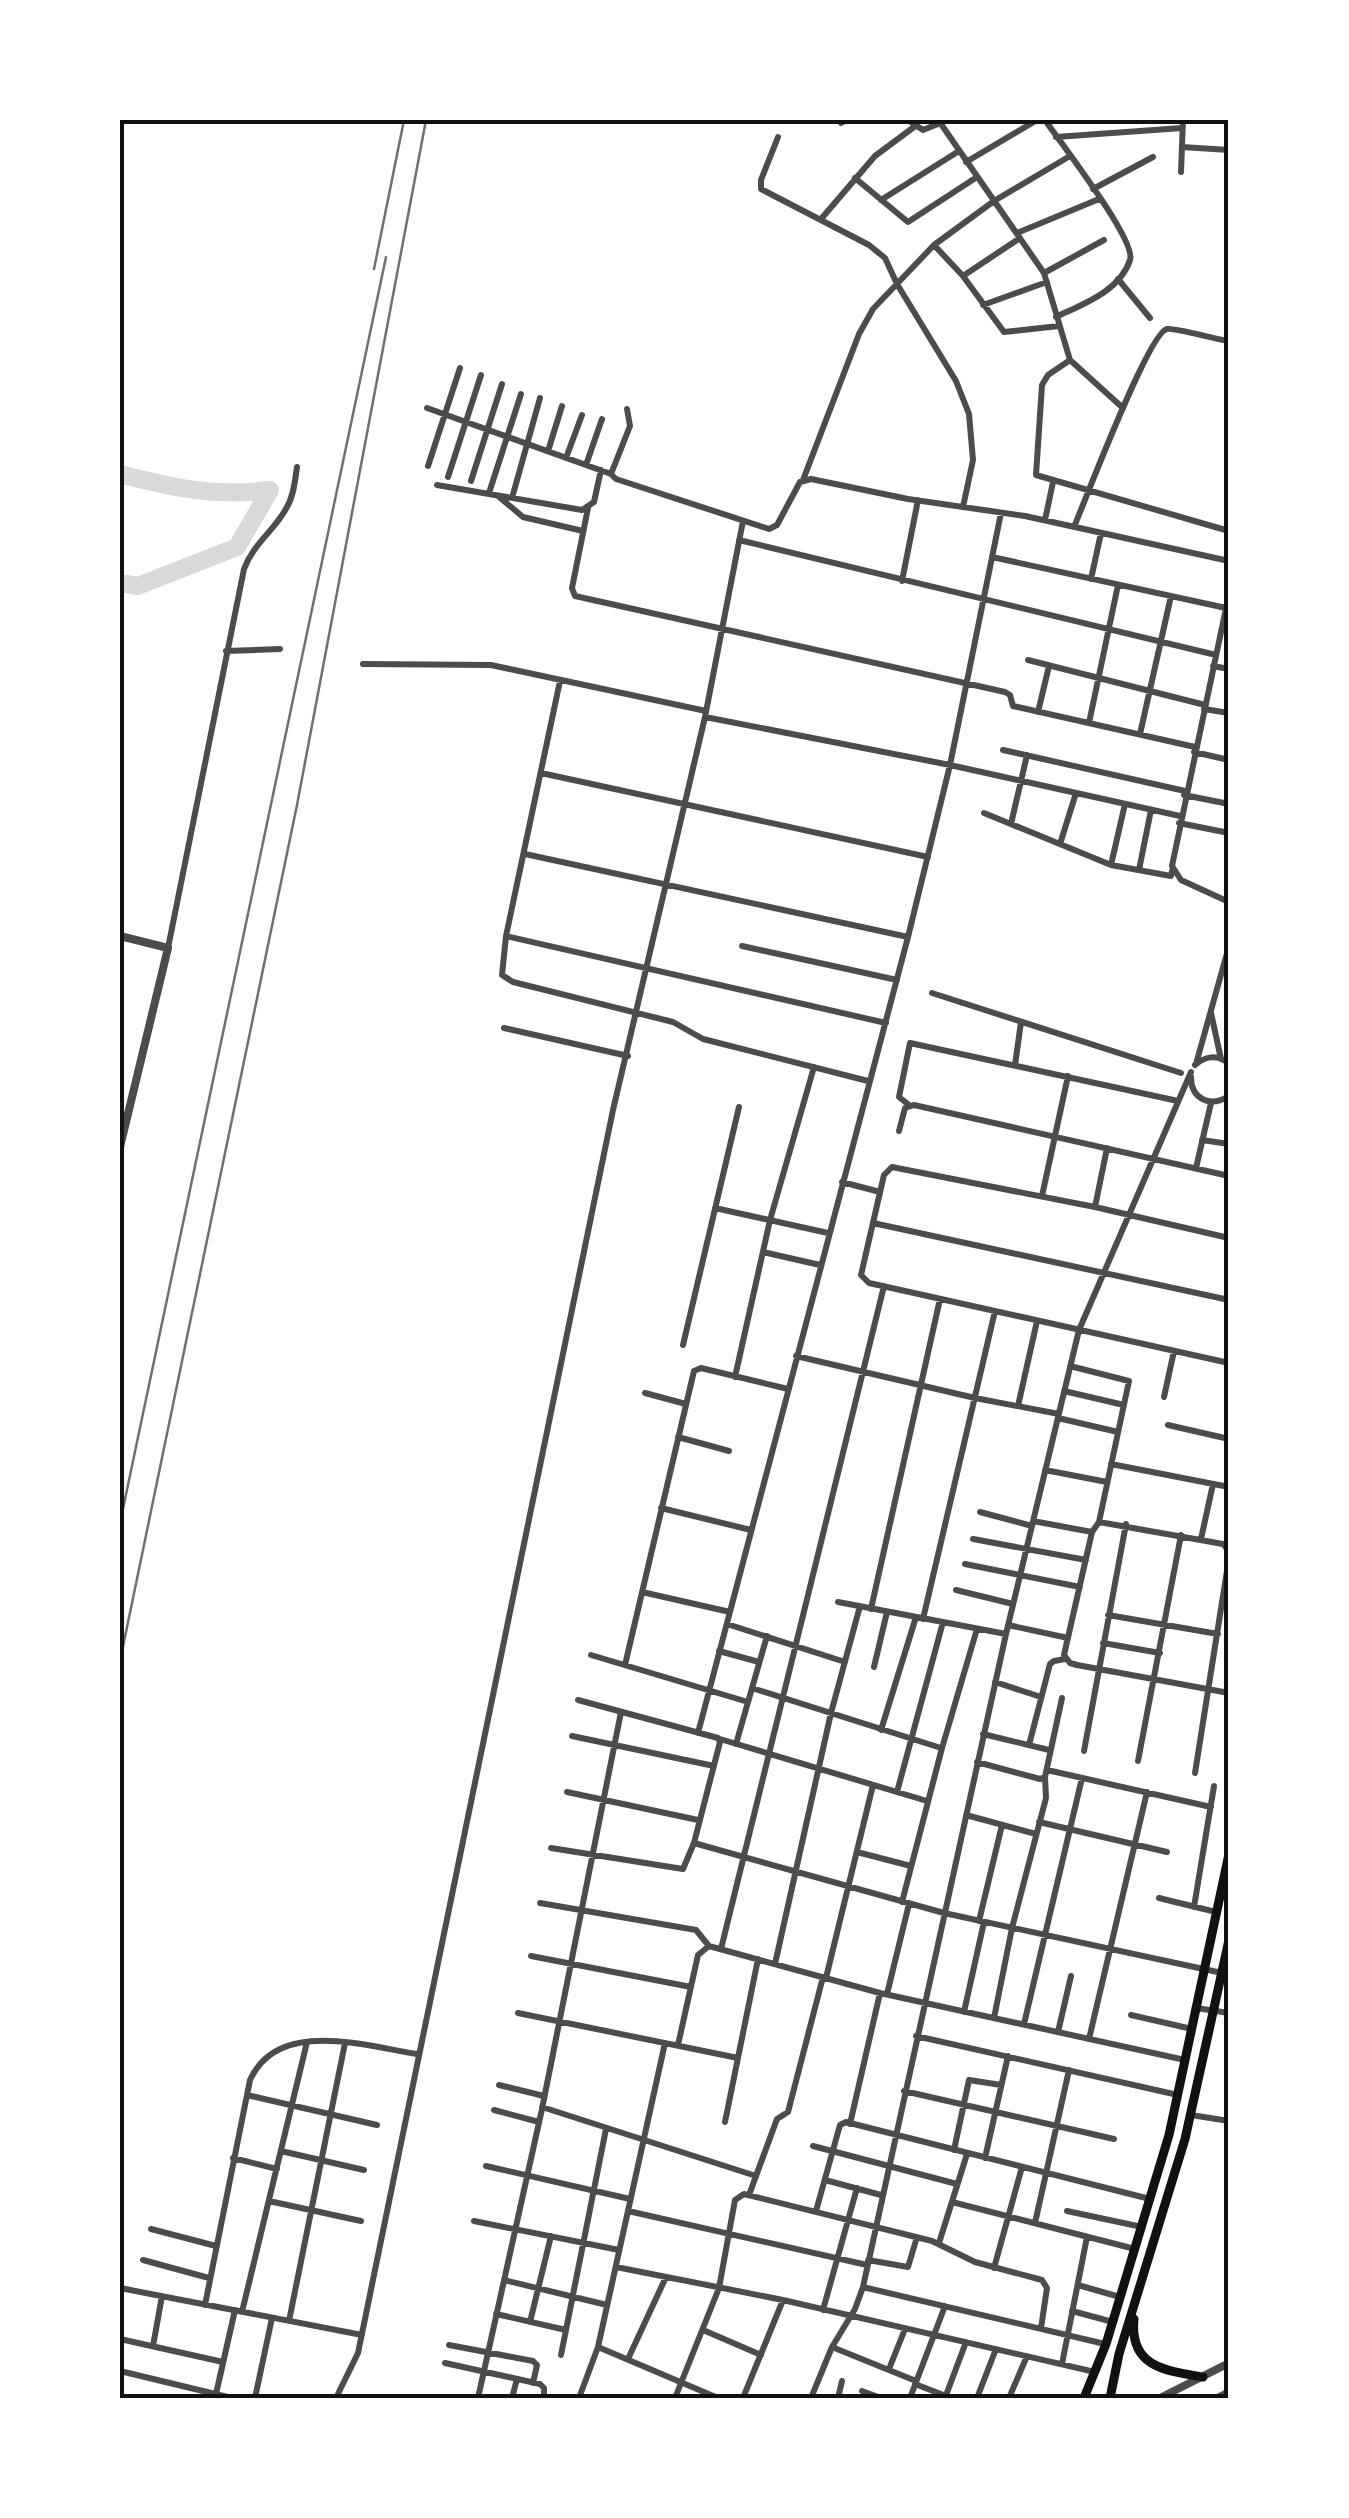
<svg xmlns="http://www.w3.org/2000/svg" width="1349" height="2518" font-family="Inter,sans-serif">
<rect width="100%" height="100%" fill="#fff"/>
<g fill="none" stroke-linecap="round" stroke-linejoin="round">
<path stroke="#d9d9d9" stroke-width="18" d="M120,474C173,488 215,497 270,490L237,547L138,586L120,583"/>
<path stroke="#4c4c4c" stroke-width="6" d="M908,120L923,130L948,120
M1045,120C1060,142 1137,241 1130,260C1120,291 1083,304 1056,317
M841,123L846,120
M941,124L1044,273L1070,360L1123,408
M778,137L761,180V189L869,245L885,258L897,284L956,381L969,414L973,460L963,507
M1056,137L1182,128
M1182,147L1229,150
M966,162L1037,120
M1181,172L1183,120
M855,178L908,222L977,177
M1093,189L1153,157
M881,200L959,151
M821,219L875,156L914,127
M1017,233L1099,199
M934,245L963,276L1004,332L1059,326
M1044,273L1104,240
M963,276L1020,238
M1118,279L1150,318
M983,305L1047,282
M1070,360L1048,375L1042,385L1036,475L1229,531
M427,408L611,474L616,479L769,529L777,525L800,482L811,479L908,499L1025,516L1229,561
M548,451L562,406
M566,458L582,415
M586,465L602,419
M428,466L460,368
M611,474L630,426L627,409
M448,477L481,375
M803,480L859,334L873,309L934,245L994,201L1070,156
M471,481L502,384
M437,485L582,510L594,502L601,470
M489,493L521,394
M498,496L523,517L583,531
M512,498L540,398
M588,508L572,588L575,596L1005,692L1010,695L1013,706L1195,747
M1045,520L1053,482
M1074,527C1085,501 1149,332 1167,329C1174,327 1217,340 1229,341
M739,540L1216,655
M992,557L1226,608
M1091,579L1101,533
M902,581L918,500
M1229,594L1172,866L1181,880L1229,902
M226,651L280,649
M1028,660L1205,705
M363,664L491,665L706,711
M1213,666L1229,669
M560,681L506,936L502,975L513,982L673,1022L703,1039L868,1081
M1204,709L1229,713
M1038,712L1049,666
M705,717L950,765L1180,816
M1089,723L1118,585
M1140,734L1171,596
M1003,750L1185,791
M1194,752L1229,760
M541,773L928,857
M1184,795L1229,804
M984,813L1111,865L1171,876L1172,871
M1179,823L1229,833
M1011,824L1027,755
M1060,844L1076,793
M525,854L908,937
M1111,865L1125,804
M1139,870L1151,810
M506,936L886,1023
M742,946L897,980
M168,948L244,569C253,544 275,530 287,507C294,495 295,480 297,467
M932,993L1181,1073
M1211,1013L1221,1059
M504,1028L628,1056
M1196,1064L1229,946
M1015,1065L1021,1022
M1195,1065C1205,1056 1218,1054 1229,1064
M1191,1077C1191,1099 1210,1108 1229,1096
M909,1105L899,1097L910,1043L1178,1101
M899,1131L905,1108L914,1105L1229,1176
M1202,1140L1229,1144
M1196,1168L1211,1103
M842,1182L880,1192
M1042,1196L1068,1076
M1095,1207L1107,1148
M715,1208L828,1233
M873,1223L1229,1300
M1229,1238L1095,1207L892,1167L884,1175L861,1275L869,1283L1229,1363
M763,1252L820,1265
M683,1345L739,1107
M796,1356L975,1398L1059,1414
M1070,1366L1129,1381L1099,1522
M735,1377L770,1220L814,1067
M1064,1391L1124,1405
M645,1393L686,1404
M1164,1397L1174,1351
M1018,1406L1037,1321
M1058,1418L1118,1432
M1168,1425L1229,1439
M678,1437L729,1451
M1111,1464L1229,1487
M1045,1470L1107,1482
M661,1508L751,1530
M980,1512L1032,1526
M1033,1521L1092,1532
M973,1539L1086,1560
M1201,1539L1213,1484
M1229,1551L1223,1544L1099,1522L1092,1532L1064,1655L1070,1663L1077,1665L1229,1693
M965,1564L1080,1587
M956,1590L1013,1604
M642,1592L730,1612
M838,1602L1006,1634
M871,1609L940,1299
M1108,1615L1218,1634
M923,1619L995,1311
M727,1624L845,1662
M1008,1625L1068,1638
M1103,1643L1160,1653
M719,1651L759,1662
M591,1655L748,1702
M625,1665L694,1371L701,1368L788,1389
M874,1667L887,1612
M995,1682L1041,1697
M752,1688L941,1748
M881,1730L916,1617
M698,1733L908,937L950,765L1001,513
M983,1734L1049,1750
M572,1736L714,1766
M720,1739L927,1801
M736,1744L767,1636
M1029,1745L1050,1664L1054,1661L1065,1659
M1084,1751L1126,1524
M1138,1761L1181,1535
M977,1762L1040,1779L1045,1777L1062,1698
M1047,1770L1211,1807
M1195,1773L1229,1558
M567,1792L698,1820
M897,1792L943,1622
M966,1815L1036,1834
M1039,1822L1167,1852
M694,1843L944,1913L1222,1973
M551,1848L683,1869L694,1843L720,1742L718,1738L578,1700
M857,1852L911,1866
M1159,1898L1216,1912
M902,1902L942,1748L977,1629
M540,1903L696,1930L709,1946
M1194,1907L1214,1786
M979,1921L1002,1825
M721,1949L884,1286
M531,1956L691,1987
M775,1964L831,1713L860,1606
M826,1978L873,1785
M887,1994L909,1904
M1196,2008L1229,2013
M964,2012L984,1922
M518,2013L738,2058
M1131,2015L1192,2029
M994,2018L1012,1928L1046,1798L1045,1777
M1024,2024L1082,1778
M1058,2032L1071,1976
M916,2036L1178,2095
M1089,2039L1147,1792
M678,2045L698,1955L709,1946L880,1993L1185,2060
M499,2085L544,2096
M904,2091L1114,2139
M247,2095L377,2125
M542,2107L756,2176
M494,2110L539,2122
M1191,2115L1229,2121
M725,2122L758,1959
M850,2124L880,1993
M813,2146L957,2184
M954,2150L969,2080L1001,2085
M281,2151L364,2170
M233,2158L277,2169
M985,2158L1008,2056
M486,2166L630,2199
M825,2180L881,2195
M749,2195L777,2119L788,2112L823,1977
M269,2201L361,2221
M952,2202L1135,2249
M628,2211L867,2265
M816,2211L840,2125L846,2122L1150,2199
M1067,2211L1142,2227
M474,2221L619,2250
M1035,2223L1069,2070
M151,2229L216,2246
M939,2243L967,2154
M143,2260L209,2278
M868,2260L908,2267L917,2237
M616,2267L783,2300L1095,2372
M994,2268L1022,2167
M504,2280L607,2305
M1078,2285L1120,2297
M863,2287L1105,2344
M120,2288L362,2335
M205,2305L250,2080C278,2018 365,2046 417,2054
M823,2310L857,2188
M1072,2311L1113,2322
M242,2312L307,2042
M496,2314L566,2330
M289,2321L345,2043
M530,2322L551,2236
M703,2330L761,2355
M120,2339L223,2362
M449,2345L533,2361L537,2365L533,2383
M153,2346L162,2296
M598,2347L718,2398
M832,2347L916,2381
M561,2355L606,2129
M628,2359L666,2277
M445,2363L540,2384L544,2388V2398
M1062,2364L1087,2237
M889,2369L905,2329
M120,2371L232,2398
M915,2384L946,2396
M862,2391L881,2398
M216,2394L235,2310
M255,2398L272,2318
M336,2398L358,2353L613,1110L705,717L743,521
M478,2398L542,2109L621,1712
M512,2398L517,2379
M579,2398L598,2347L665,2043
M675,2398L719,2288L735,2200L744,2194L932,2241L975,2262L1042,2280L1047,2288L1041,2328
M743,2398L783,2300
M811,2398L832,2347L855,2309L863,2287L1006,1634L1079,1330L1191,1072
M838,2398L842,2381
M910,2398L945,2306
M945,2398L966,2342
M977,2398L996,2349
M1009,2398L1027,2356"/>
<path stroke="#4c4c4c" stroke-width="8" d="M120,936L168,948L120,1147
M1160,2398L1229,2363
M1218,2398L1229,2392"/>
<path stroke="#111" stroke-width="9" d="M1134,2319C1129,2367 1166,2371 1203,2377
M1084,2398L1106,2344L1169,2135L1229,1854
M1110,2398L1119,2354L1185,2139L1229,1940"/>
<path stroke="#707070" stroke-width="2.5" d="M374,269L404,120
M120,1523L386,257
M120,1661L297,805L426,120"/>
</g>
<rect width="1349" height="2518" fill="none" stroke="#ffffff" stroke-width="245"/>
<rect x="122" y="122" width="1104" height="2274" fill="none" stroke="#111" stroke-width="4"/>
</svg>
